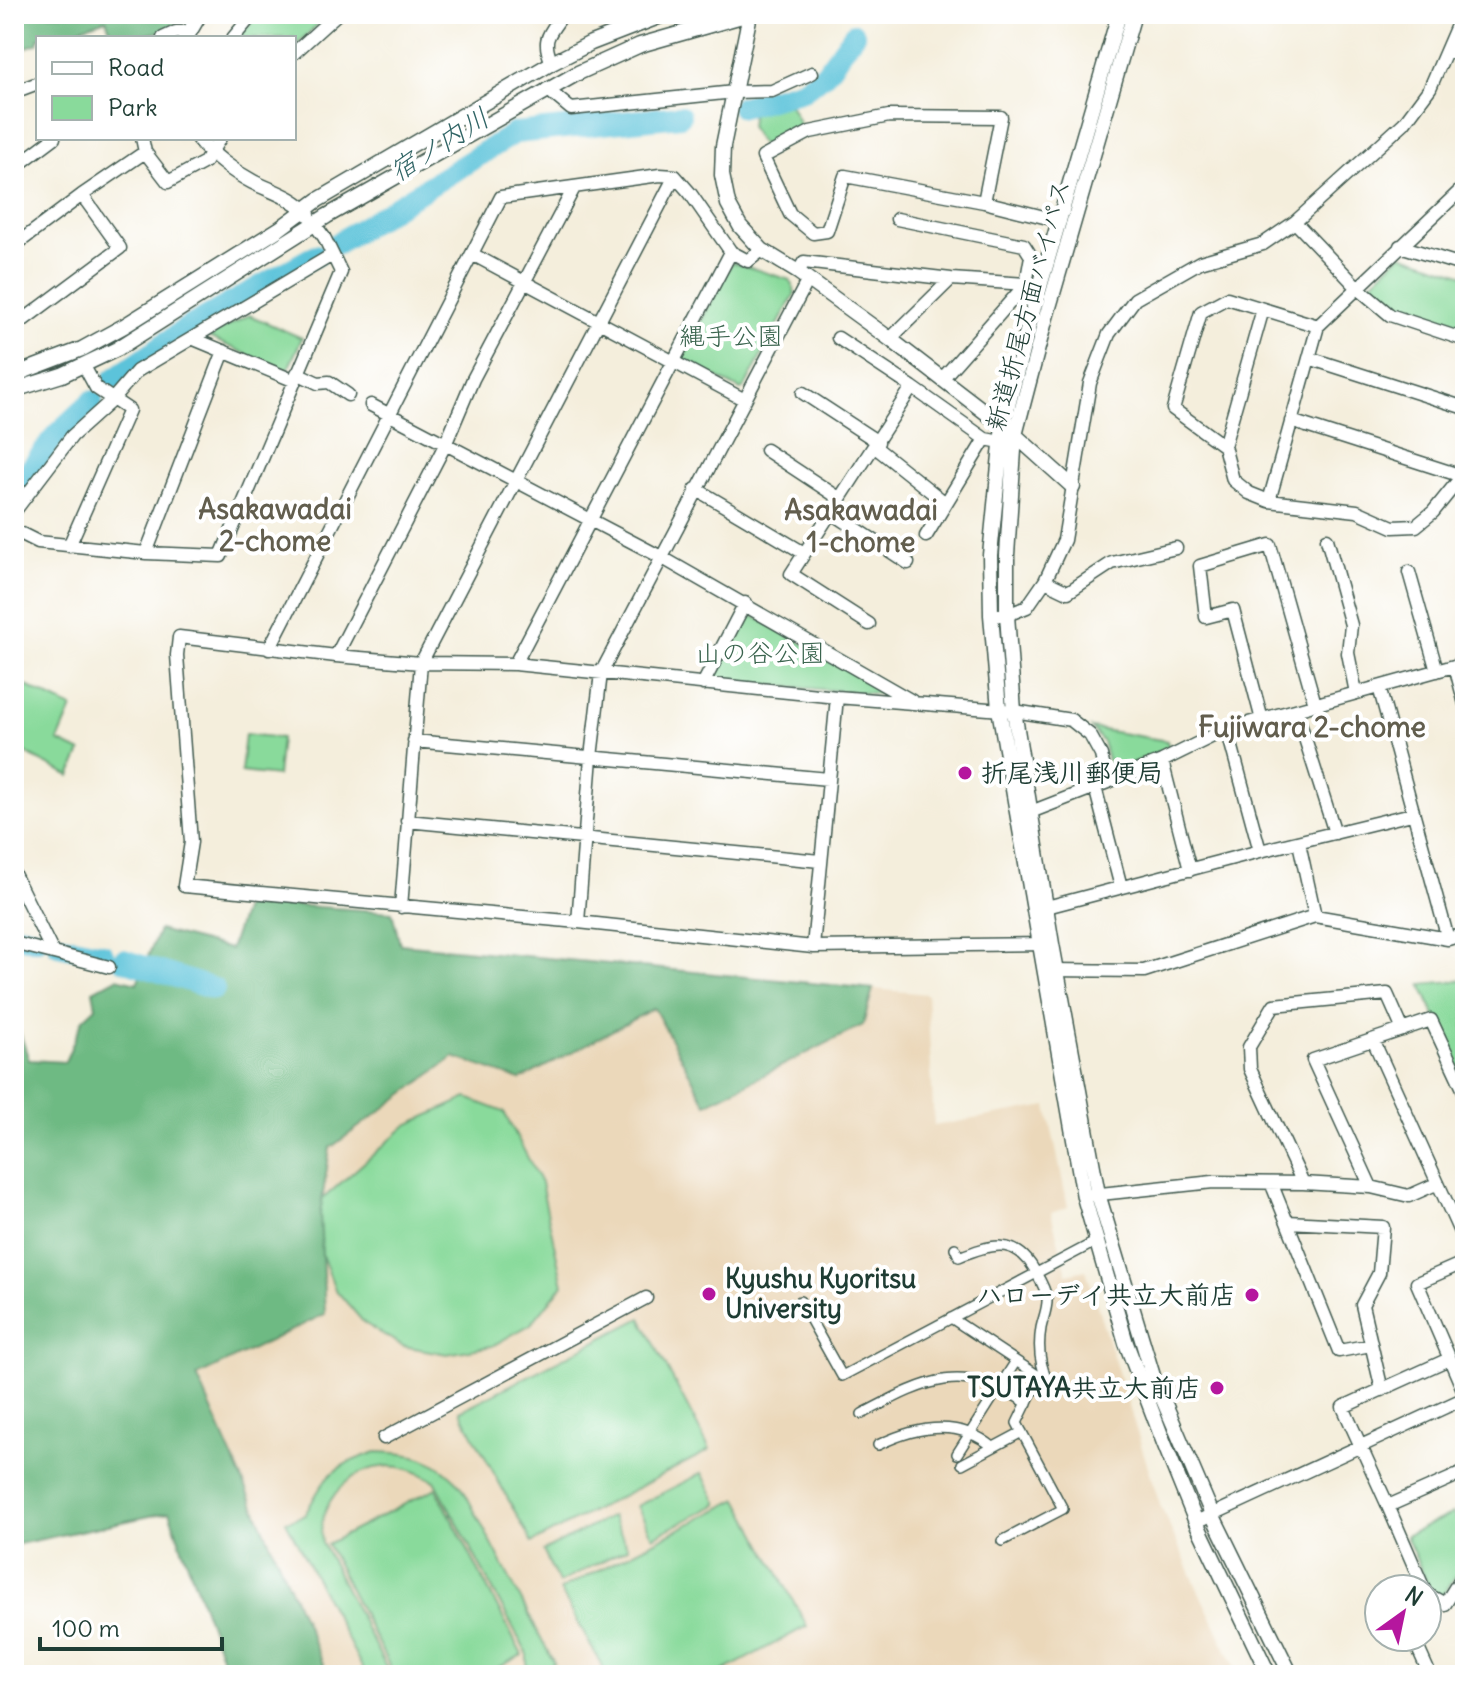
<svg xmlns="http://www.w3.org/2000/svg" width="1479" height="1689" font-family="Delius,'Klee One',sans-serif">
<rect width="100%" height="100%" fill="#fff"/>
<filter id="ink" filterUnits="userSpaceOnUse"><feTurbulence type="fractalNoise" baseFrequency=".0125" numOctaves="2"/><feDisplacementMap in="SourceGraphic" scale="16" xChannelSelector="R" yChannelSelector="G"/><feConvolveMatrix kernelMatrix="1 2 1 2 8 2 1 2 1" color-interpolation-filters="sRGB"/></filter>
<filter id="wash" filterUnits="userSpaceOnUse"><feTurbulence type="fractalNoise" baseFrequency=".006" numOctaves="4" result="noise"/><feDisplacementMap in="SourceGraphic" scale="32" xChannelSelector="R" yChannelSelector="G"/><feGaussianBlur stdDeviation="1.8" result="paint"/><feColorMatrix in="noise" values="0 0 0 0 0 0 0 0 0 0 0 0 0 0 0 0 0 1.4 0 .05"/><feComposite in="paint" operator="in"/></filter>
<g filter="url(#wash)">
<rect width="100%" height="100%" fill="#f4eedc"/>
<path fill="#ebd8ba" d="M400,944L927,994L934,1126L1047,1106L1068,1207L1051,1213L1067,1274L1086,1270L1160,1505L1199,1592L1239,1675H1053L1051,1671L1044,1675H328L197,1375L325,1314L320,1214L321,1138Z"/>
<path fill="#89da9b" stroke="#548c68" stroke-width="2" d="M258,14H329L294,47V38H238Z
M790,104L802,129L764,150L750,126L752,112Z
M1401,254L1465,275V331L1391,308L1366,288Z
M732,262L790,280L795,293L745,387L741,390L681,359Z
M249,315L302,338L289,367L284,371L208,337Z
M748,613L882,688L881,694L716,681L714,675Z
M16,681L72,708L58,741L81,752L70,776L15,748Z
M1091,728L1167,741L1169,748L1111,772L1103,742Z
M245,734L281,738L277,776L241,772Z
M1465,980V1073L1461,1075L1421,984Z
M467,1098L504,1112L541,1183L563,1285L531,1324L492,1346L447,1354L403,1346L364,1323L335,1289L319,1247V1202L407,1125Z
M641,1318L710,1450L532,1543L460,1411Z
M376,1452C415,1453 435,1457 462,1487L554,1663L540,1672V1675H527V1654L435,1481C418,1472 401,1464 381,1467C345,1471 316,1507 322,1543L390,1675H366L286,1521L305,1515C327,1473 332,1467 376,1452Z
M702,1473L718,1504L653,1537L637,1506Z
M436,1488L522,1655L484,1675H394L327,1544Z
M738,1499L807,1626L716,1675H607L560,1590Z
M1453,1513C1475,1553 1466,1561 1442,1596L1430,1590L1406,1536Z
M612,1516L628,1548L559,1583L543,1551Z"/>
<path fill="#6eba83" stroke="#467c5c" stroke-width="2" d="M14,14H184C173,34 134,38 113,38L106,19L53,38H38V43L19,50L14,63Z
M246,902L392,912L400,944L873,989L863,1025L706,1104L654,1008L520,1080L454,1057L330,1148L320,1214L325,1314L197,1376L328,1675H228L169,1512L14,1545V1015L29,1060L65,1062L83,1019L96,1007L93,991L117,978L137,983L159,930L230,949Z"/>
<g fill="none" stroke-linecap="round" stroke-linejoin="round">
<path stroke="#5cc3da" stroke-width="22" d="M742,107L803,90L825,74L854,34
M336,244L515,133L680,116
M114,379L185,329L316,255
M14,490L58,433L92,401
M14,935L37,940
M58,945L103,954
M123,960L214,989"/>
</g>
</g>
<g filter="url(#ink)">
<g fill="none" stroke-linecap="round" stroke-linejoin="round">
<defs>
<path id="pedestrian" d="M955,1248L959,1257C989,1245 1015,1236 1034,1269C1039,1278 1045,1287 1047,1298C1048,1308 1043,1318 1041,1328C1038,1346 1040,1366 1048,1382L1032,1392L1017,1423L1063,1509L1002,1541
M800,1301L842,1376L1097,1241
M951,1318L1016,1361
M862,1414C927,1380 959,1361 1027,1403
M878,1445C915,1427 958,1418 993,1447
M957,1454L1016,1361L1048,1382
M962,1464L1022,1432"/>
<path id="minor" d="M163,38L176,32H188
M233,38L253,14
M1448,50L1465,56
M294,53L337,14
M552,63C541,39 549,34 563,14
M547,89L571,109L734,92L772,91L812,73
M14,92L38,83
M142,138L145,152L168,182L205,162L220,138
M14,168L54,138
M984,202L1001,117L889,116L810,132L763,157L790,214L813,233L827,231L845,176L984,202L1060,221
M897,219L1024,245L1031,256L1026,284
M1295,222L1358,288L1390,315L1465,340
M14,246L82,195L145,152
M1400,246L1465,266
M472,254L743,399
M798,272L804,262L951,279L1026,284L942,379
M1318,326L1227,298L1201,312L1173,409L1224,446L1233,480L1249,493L1269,501L1357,511L1393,527L1416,526L1433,512L1462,476
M14,327L120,248L82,195
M838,338L912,387
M194,339L295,381
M890,339L951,279
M1309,358L1465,408
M297,373L318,383L329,382L348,395
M803,393L878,442
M371,405L661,557L912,701
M1291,421L1465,477
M1224,446L1263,309
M875,447L944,502
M766,450L839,498
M696,489L804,553
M1269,501L1318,326L1465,186
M14,512L72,436L112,400L137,371L332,255
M831,512L908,563
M14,530L38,542L146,553L221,556L341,272L324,237L315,225
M926,536L985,439
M1327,539L1351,625L1348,653L1356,693
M69,546L129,410L96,388L84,366
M146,553L224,351
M1409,572L1437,671
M1045,581L1068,592L1112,563L1176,548
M991,615H1007L1027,607L1045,581L1064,540L1090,383L1109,334L1135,299L1200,262L1263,244L1295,222L1404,123L1430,88L1462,14
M869,624L791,574L912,387L985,439L1001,442
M269,649L501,197L660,175L675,176L690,193L731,252L748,261L762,250
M336,656L445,445L473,379L574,188
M515,664L731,252
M1455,666L1465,704
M703,684L745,603
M1379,687L1448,939
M1296,710L1335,833
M1262,720L1233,610L1206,617L1200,566L1270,545L1315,704
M1227,729L1260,851
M414,741L828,779
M1162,761L1190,870
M1095,787L1121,887
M1023,815L1162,761L1227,729L1465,663
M407,821L820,861
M1299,843L1315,916
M14,874L52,951
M401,907L421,663L675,176
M1039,909L1260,851L1412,814
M578,922L591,757L601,673L808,280
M14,943L109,967
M1049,944L813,947L578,922L184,886L191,842L177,655L179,637L336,656L421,663L515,664L837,697L1014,711L1071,720L1090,735L1101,755L1107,782
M813,947L837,697
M1051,970L1144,971L1315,916L1448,939L1465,934
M1403,1030L1387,994L1274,1005L1249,1047L1250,1069L1303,1183L1371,1187L1409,1196L1436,1184
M1373,1040L1465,1243
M1272,1185L1339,1351L1371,1345
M1371,1187L1313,1060L1431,1020L1465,1093
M1091,1195L1213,1182L1303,1183
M1288,1222L1383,1227L1379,1273L1362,1305L1382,1390
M1465,1262L1417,1283L1465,1394
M1449,1359L1343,1407L1388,1506L1465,1472
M384,1438L646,1298
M1388,1506L1424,1589
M1196,1522L1465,1398
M1427,1594L1445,1604L1465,1572
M1413,1637L1430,1675"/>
<path id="tertiary" d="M750,14L723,146L722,175L728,204L740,226L762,250L798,272L890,339L1015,435L1073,487
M1119,14L1027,331L1003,425L990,555L991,615L999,709L1084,1197L1126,1343L1164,1443L1196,1522L1269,1675
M1134,14L1045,321L1015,435L1007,555V615L1014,711L1052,944L1098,1194L1153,1376L1212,1514L1291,1675
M186,38L200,14
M198,138C211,155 234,172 253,182C271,191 296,198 308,214
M14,375L82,349L124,326L279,229L318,200L552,63L591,43L666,14
M14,390L62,375L117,349L327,216L578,73L640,45L749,14"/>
</defs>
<use href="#pedestrian" stroke="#3f584d" stroke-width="12"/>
<use href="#minor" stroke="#3f584d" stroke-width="15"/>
<use href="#tertiary" stroke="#3f584d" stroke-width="17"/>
<use href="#pedestrian" stroke="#fff" stroke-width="9"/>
<use href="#minor" stroke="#fff" stroke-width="12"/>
<use href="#tertiary" stroke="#fff" stroke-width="14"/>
</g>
</g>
<g fill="#b5179e" stroke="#fff" stroke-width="3">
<circle cx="965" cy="773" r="8"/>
<circle cx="709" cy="1294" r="8"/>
<circle cx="1252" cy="1295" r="8"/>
<circle cx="1217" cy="1388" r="8"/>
</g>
<g text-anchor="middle" stroke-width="8" stroke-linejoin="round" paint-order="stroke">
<g font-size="26" fill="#1f3d34" stroke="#fff">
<text transform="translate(1028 305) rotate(-75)" y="9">新道折尾方面バイパス</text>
</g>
<g font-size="26" fill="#3a644e" stroke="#fff">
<text x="731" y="345">縄手公園</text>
<text x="760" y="662">山の谷公園</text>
</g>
<g font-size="26" font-weight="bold" fill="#1f3d34" stroke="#fff" text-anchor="start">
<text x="981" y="782">折尾浅川郵便局</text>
<text x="725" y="1288">Kyushu Kyoritsu<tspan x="725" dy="30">University</tspan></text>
<text x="1236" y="1304" text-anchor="end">ハローデイ共立大前店</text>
<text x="1201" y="1397" text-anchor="end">TSUTAYA共立大前店</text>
</g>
<g font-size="28" font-style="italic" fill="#316566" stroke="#fff">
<text transform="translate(439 144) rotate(-32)" y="10">宿ノ内川</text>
</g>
<g font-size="28" font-weight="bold" fill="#625e4e" stroke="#fff">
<text x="275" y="519">Asakawadai<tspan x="275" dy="32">2-chome</tspan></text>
<text x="861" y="520">Asakawadai<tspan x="861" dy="32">1-chome</tspan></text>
<text x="1312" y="737">Fujiwara 2-chome</text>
</g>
</g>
<rect width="1479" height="1689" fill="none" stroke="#fff" stroke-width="48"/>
<rect x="36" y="36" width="260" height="104" fill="#ffffff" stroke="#a5b1ae" stroke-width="2"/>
<rect x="52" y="62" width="40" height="12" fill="#ffffff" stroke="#a5b1ae" stroke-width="2"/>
<text x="108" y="76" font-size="24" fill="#1f3d34">Road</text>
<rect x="52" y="96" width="40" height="24" fill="#89da9b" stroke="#a5b1ae" stroke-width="2"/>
<text x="108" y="116" font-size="24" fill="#1f3d34">Park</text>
<g transform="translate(1403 1613) rotate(33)"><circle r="38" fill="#ffffff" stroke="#a5b1ae" stroke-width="2"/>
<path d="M0-6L14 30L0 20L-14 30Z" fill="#b5179e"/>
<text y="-12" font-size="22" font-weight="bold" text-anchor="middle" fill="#1f3d34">N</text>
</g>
<path d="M40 1637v12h182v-12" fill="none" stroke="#1f3d34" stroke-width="4"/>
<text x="52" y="1637" font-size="24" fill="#1f3d34" stroke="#ffffff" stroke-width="6" paint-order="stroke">100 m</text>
</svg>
